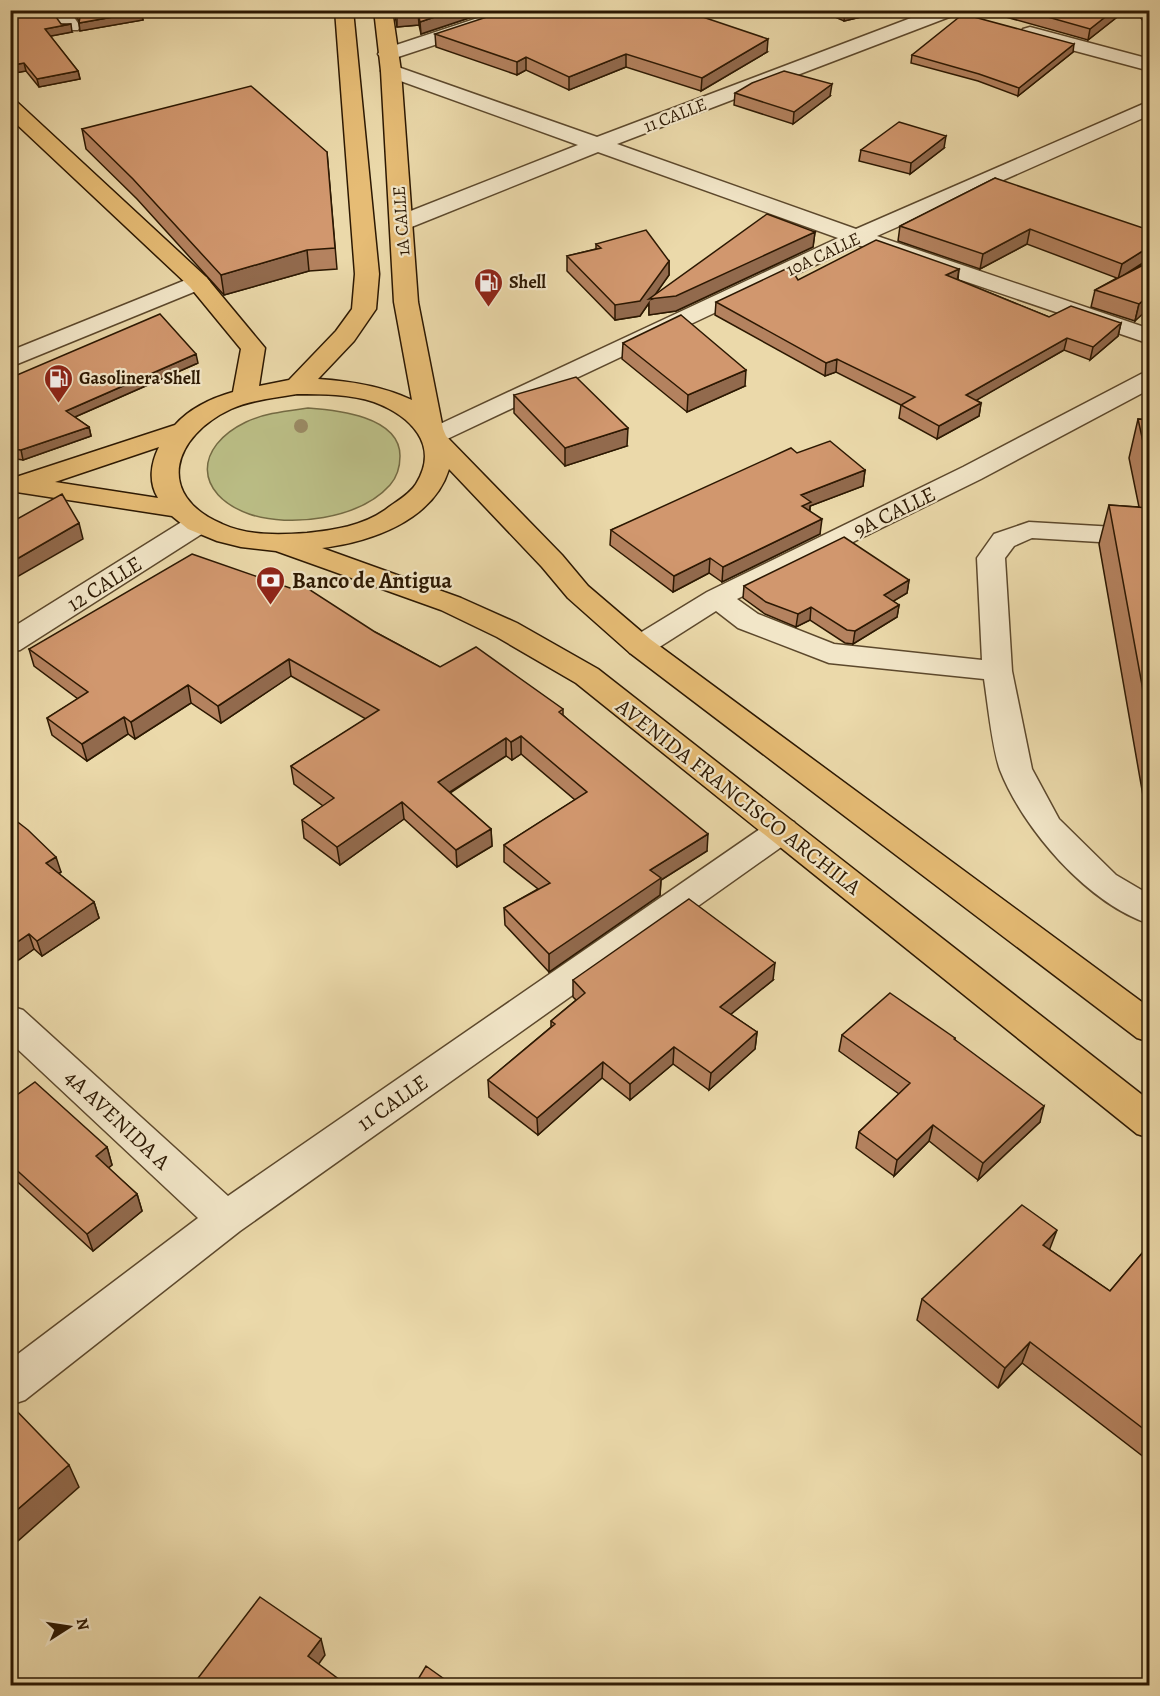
<svg xmlns="http://www.w3.org/2000/svg" width="1160" height="1696" font-family="Alegreya,serif">
<rect width="100%" height="100%" fill="#ebd9aa"/>
<filter id="stains"><feTurbulence type="fractalNoise" baseFrequency=".00333" numOctaves="4"/><feColorMatrix values="0 0 0 0 .2 0 0 0 0 .09 0 0 0 0 .02 0 0 0 .5 -.17"/></filter>
<radialGradient id="worn" r=".72"><stop offset=".6" stop-color="#630" stop-opacity="0"/><stop offset="1" stop-color="#630" stop-opacity=".3"/></radialGradient>
<path fill="#bbbe86" stroke="#746b44" stroke-width="1.5" d="M308,408C336,410 400,416 400,456C400,466 397,477 390,485C360,519 290,528 249,514C194,494 194,447 246,422C265,413 287,411 308,408Z"/>
<g fill="none" stroke-linecap="round" stroke-linejoin="round">
<defs>
<path id="minor" d="M50,10H69L80,26L78,30H64Z
M502,10H531L529,14L395,58H381L378,54L381,50Z
M932,10H959L957,14L617,144L856,229L1150,101V115L877,236L1150,329V344L858,245L443,441L434,444L425,441L421,436L425,431L838,238L598,152L409,228L401,230L393,228L390,223L393,218L578,145L384,75L381,71L384,67H398L597,137Z
M1030,27L1150,59V71L1023,37L1021,33L1023,29Z
M198,275L206,277L210,282L206,287L10,367V351Z
M1150,372V389L981,479L737,599L758,614L834,644L982,660L977,558L994,534L1029,522L1150,529V545L1032,538L1014,546L1005,558L1012,671L1032,769L1059,819L1116,875L1150,895V924C1088,904 1023,829 1000,770C992,747 988,705 984,679L829,663L738,628L716,611L650,653L640,655L630,653L625,646L630,639L707,592L963,467L1141,374Z
M198,516L208,518L212,524L208,530L20,650L10,652V629L188,518Z
M782,818L794,822L798,830L794,838L240,1231L25,1400L10,1405V1360L198,1218L10,1042V1006L23,1010L228,1196L770,822Z"/>
<path id="major" d="M335,10H353L379,274L376,309L354,341L318,379C350,381 382,386 412,400L394,302L381,71L374,10H392L401,71L418,302L443,429L446,436L562,555L588,586L650,639L1150,1008V1042L1137,1038L630,653L568,598L542,567L449,469C433,521 370,542 322,548L461,598L517,623L598,669L1150,1101V1138L1137,1134L576,683L497,637L441,610L276,551L241,547L217,541L188,529L172,516L10,491V479L175,425C190,408 212,398 233,392L241,349L190,287L10,118V100L17,102L206,277L265,348L259,386L289,380L336,331L352,309L355,274ZM297,394C322,394 350,394 374,402C409,415 441,444 416,484C409,495 395,502 385,510C362,526 334,530 307,533C279,535 248,536 222,524C154,495 173,436 231,409C251,400 275,398 297,394ZM159,447C151,463 148,482 158,498L55,482Z"/>
</defs>
<use href="#minor" stroke="#5c482c" stroke-width="3"/>
<use href="#major" stroke="#2c1802" stroke-width="3"/>
<use href="#minor" fill="#f2e6c8" fill-rule="evenodd"/>
<use href="#major" fill="#e6bc75" fill-rule="evenodd"/>
</g>
<circle fill="#9a8a64" cx="301" cy="426" r="7"/>
<path fill="#b4825f" stroke="#2c1802" stroke-width="1.5" d="M10,10L61,24L72,32L50,36L78,71L80,79L39,87L26,71L15,73L10,67Z
M72,10H140L143,20L80,31L79,23V21Z
M394,10H493L421,34L419,25L397,27Z
M819,10H891L844,21Z
M981,10H1126L1088,40Z
M1135,10H1149V29Z
M435,34L767,52L701,91L626,67L569,90L526,70L517,75L436,47Z
M1073,52L1018,96L978,81L911,63L912,55Z
M735,93L830,96L793,124L734,105Z
M82,129L327,152L337,269L309,271L224,295L137,199L86,149Z
M944,148L910,174L859,161L861,150Z
M995,178L1149,259L1124,275L1149,262L1135,321L1091,307L1095,290L1117,278L1027,244L980,269L898,241L900,226Z
M815,232L813,247L676,311L649,315V303L640,316L615,320L567,271V256L596,249V244L669,261V275L654,296Z
M959,269L958,280L1049,317L1121,323L1118,336L1090,360L1064,350L976,400L981,403L979,416L937,439L899,418L901,405L836,372L825,376L715,315L716,302L798,280Z
M623,343L745,386L687,412L622,359Z
M198,363L75,417L89,427L91,436L23,460L10,458V378Z
M514,395L627,446L565,466L514,413Z
M1138,419L1149,420V830L1099,544L1109,505L1139,507L1129,458Z
M797,453L865,470L863,486L810,506V511L820,534L722,582L709,573L673,592L610,545L611,530Z
M909,580L907,593L893,601L899,605L897,617L853,644L845,643L810,620L796,627L765,614L743,598L744,586Z
M375,632L440,667L563,709V715L707,851L661,880L660,895L549,972L505,925L504,908L538,889L504,862V845L575,800L521,754L512,760L506,756L450,793L491,829L492,846L457,867L404,819L340,865L304,838L302,820L323,806L294,784L291,766L366,719L291,676L221,723L191,703L135,739L128,734L87,761L52,735L47,718L78,699L34,666L29,649Z
M10,816L61,872L59,874L94,902L99,918L42,956L34,949L10,966Z
M573,980H773L730,1014L757,1032L755,1049L709,1090L673,1064L630,1100L602,1078L538,1135L489,1097L488,1080L551,1027V1021L576,1000L573,997Z
M842,1035L955,1038V1040L1040,1122L978,1180L929,1141L894,1176L856,1148L859,1132L899,1094L839,1051Z
M10,1100L107,1147L112,1165L108,1168L137,1194L142,1211L93,1251L10,1175Z
M1149,1245V1461L1022,1363L998,1388L917,1320L922,1299L1050,1250L1110,1291Z"/>
<path fill="#926a4d" stroke="#2c1802" stroke-width="1.5" d="M455,10H493L421,34L420,22Z
M845,10H891L844,21Z
M1114,10H1126L1088,40L1090,29Z
M141,12L143,20L80,31L79,23Z
M418,12L419,25L397,27V15Z
M71,24L72,32L46,37L45,29Z
M768,39L767,52L701,91L702,78Z
M1074,44L1073,52L1018,96L1019,88Z
M626,54V67L569,90V77Z
M526,57V70L517,75V62Z
M24,63L26,71L15,73L13,65Z
M78,71L80,79L39,87L37,79Z
M832,84L830,96L793,124L794,112Z
M946,136L944,148L910,174L911,163Z
M1030,229L1027,244L980,269L983,254Z
M815,232L813,247L676,311L649,315V303L640,316L615,320V305L669,261V275L652,299Z
M1149,247V259L1118,279L1122,264Z
M307,250L309,271L224,295L221,275Z
M959,269L957,281L946,275Z
M1149,295V308L1135,321L1139,304Z
M1121,323L1118,336L1090,360L1093,347Z
M1067,338L1064,350L963,408L966,395Z
M196,354L198,363L68,420L66,411Z
M837,359L836,372L825,376L826,363Z
M746,370L745,386L687,412L688,395Z
M981,403L979,416L937,439L939,426Z
M89,427L91,436L23,460L21,450Z
M628,428L627,446L565,466V448Z
M865,470L863,486L810,506L809,517L801,521V495Z
M822,519L820,534L722,582L723,567Z
M79,523L83,539L10,581V563Z
M710,558L709,573L673,592L674,576Z
M909,580L907,593L882,608L884,595Z
M899,605L897,617L853,644L855,631Z
M811,607L810,620L796,627L798,614Z
M289,659L291,676L221,723L218,706Z
M188,685L191,703L135,739L131,722Z
M124,717L128,734L87,761L82,744Z
M521,736V754L512,760L511,742Z
M506,738V756L439,799L438,782Z
M402,802L404,819L340,865L337,847Z
M491,829L492,846L457,867L456,850Z
M708,834L707,851L661,880L660,895L549,972V954L650,870Z
M56,857L61,872L50,879L46,863Z
M94,902L99,918L42,956L37,941Z
M29,934L34,949L10,966V947Z
M775,963L773,980L719,1024L720,1007Z
M757,1032L755,1049L709,1090L711,1073Z
M674,1047L673,1064L630,1100V1084Z
M603,1062L602,1078L538,1135L537,1118Z
M1044,1106L1040,1122L978,1180L983,1163Z
M933,1125L929,1141L894,1176L897,1160Z
M107,1147L112,1165L101,1174L96,1156Z
M137,1194L142,1211L93,1251L87,1234Z
M1057,1230L1049,1251L1043,1245Z
M1030,1342L1022,1363L998,1388L1005,1368Z
M69,1465L79,1487L10,1548V1516Z
M321,1639L325,1655L313,1672L308,1656Z"/>
<path fill="#d1976e" stroke="#2c1802" stroke-width="1.5" d="M10,10H51L61,24H71L45,29L78,71L37,79L24,63L13,65L10,61Z
M76,10H140L141,12L79,23L80,17Z
M396,10H455L420,22L418,12L397,15Z
M508,10H682L768,39L702,78L626,54L569,77L526,57L517,62L435,34Z
M1023,10H1114L1090,29Z
M963,14L1074,44L1019,88L979,74L912,55Z
M784,71L832,84L794,112L735,93L752,83Z
M251,86L327,152L335,248L307,250L221,275L133,179L82,129Z
M899,122L946,136L911,163L861,150Z
M995,178L1149,230V247L1122,264L1030,229L983,254L900,226Z
M767,214L815,232L676,296L649,299Z
M646,230L669,261L640,301L615,305L567,256L601,248L596,244Z
M876,240L959,269L946,275L1049,317L1071,306L1121,323L1093,347L1067,338L966,395L981,403L939,426L901,405L915,397L837,359L826,363L716,302L790,267L798,280Z
M1149,262V295L1139,304L1095,290Z
M160,314L196,354L66,411L89,427L21,450L10,449V378Z
M681,315L746,370L688,395L623,343Z
M576,377L628,428L565,448L514,395Z
M1138,419L1149,420V469Z
M830,441L865,470L801,495L811,502L802,506L822,519L723,567L710,558L674,576L611,530L791,448L797,453Z
M62,494L79,523L10,563V523Z
M1109,505L1149,508V723Z
M844,537L909,580L884,595L899,605L855,631L847,630L811,607L798,614L766,602L744,586Z
M192,554L290,588L304,586L375,632L440,667L476,647L563,709L559,712L708,834L650,870L661,878L549,954L504,908L550,883L504,845L587,792L521,736L511,742L506,738L438,782L491,829L456,850L402,802L337,847L302,820L334,798L291,766L379,710L289,659L218,706L188,685L131,722L124,717L82,744L47,718L88,692L29,649Z
M10,816L28,830L56,857L46,863L94,902L37,941L29,934L10,947Z
M689,899L775,963L720,1007L757,1032L711,1073L674,1047L630,1084L603,1062L537,1118L488,1080L555,1024L551,1021L585,993L573,980Z
M890,993L955,1038L954,1039L1044,1106L983,1163L933,1125L897,1160L859,1132L910,1083L842,1035Z
M35,1082L107,1147L96,1156L137,1194L87,1234L10,1164V1100Z
M1022,1205L1057,1230L1043,1245L1110,1291L1149,1245V1433L1030,1342L1005,1368L922,1299Z
M10,1404L69,1465L10,1516Z
M260,1597L321,1639L308,1656L348,1686H192Z
M426,1666L454,1686H414Z"/>
<defs>
<symbol id="fuel-pin" viewBox="-11 -11 22 30"><path d="M0 17L-7.5 6A9.5 9.5 0 1 1 7.5 6Z" fill="#8f2418" stroke="#f2e6c8"/><path d="M-5.5-6h7V0h2V4h1.3V-2.5L3-4.5l.8-.8L6-3V5H2.5V1h-1V6h-7ZM-4.2-4.7v3.2H.2V-4.7Z" fill="#fff"/></symbol>
<symbol id="bank-pin" viewBox="-11 -11 22 30"><path d="M0 17L-7.5 6A9.5 9.5 0 1 1 7.5 6Z" fill="#8f2418" stroke="#f2e6c8"/><path d="M-6-4H6V4H-6ZM0-2.3a2.3 2.3 0 1 0 0 4.6a2.3 2.3 0 1 0 0-4.6Z" fill="#fff"/></symbol>
</defs>
<g fill-rule="evenodd">
<use href="#fuel-pin" x="472" y="266" width="33" height="45"/>
<use href="#fuel-pin" x="42" y="362" width="33" height="45"/>
<use href="#bank-pin" x="254" y="564" width="33" height="45"/>
</g>
<g text-anchor="middle" stroke-width="4.5" stroke-linejoin="round" paint-order="stroke">
<g font-size="18" fill="#2c1802" stroke="#f2e6c8">
<text transform="translate(675 115) rotate(-21)" y="6">11 CALLE</text>
<text transform="translate(401 221) rotate(-94)" y="6">1A CALLE</text>
<text transform="translate(823 254) rotate(-25)" y="6">10A CALLE</text>
</g>
<g font-size="18" font-weight="bold" fill="#2c1802" stroke="#f2e6c8" text-anchor="start">
<text x="509" y="288">Shell</text>
<text x="79" y="384">Gasolinera Shell</text>
</g>
<g font-size="22" fill="#2c1802" stroke="#f2e6c8">
<text transform="translate(894 511) rotate(-26)" y="8">9A CALLE</text>
<text transform="translate(104 583) rotate(-32)" y="8">12 CALLE</text>
<text transform="translate(739 796) rotate(38)" y="8">AVENIDA FRANCISCO ARCHILA</text>
<text transform="translate(392 1102) rotate(-35)" y="8">11 CALLE</text>
<text transform="translate(118 1119) rotate(43)" y="8">4A AVENIDA A</text>
</g>
<g font-size="22" font-weight="bold" fill="#2c1802" stroke="#f2e6c8" text-anchor="start">
<text x="292" y="588">Banco de Antigua</text>
</g>
</g>
<rect width="1160" height="1696" fill="none" stroke="#ebd9aa" stroke-width="36"/>
<rect x="12" y="12" width="1136" height="1672" fill="none" stroke="#2c1802" stroke-width="3"/>
<rect x="18" y="18" width="1124" height="1660" fill="none" stroke="#2c1802" stroke-width="1.5"/>
<g transform="translate(69 1627) rotate(78)" stroke="#f2e6c8" stroke-width="4.5" paint-order="stroke">
<path d="M0-4.5L10 22L0 15L-10 22Z" fill="#2c1802"/>
<text y="-9" font-size="16" font-weight="bold" text-anchor="middle" fill="#2c1802">N</text>
</g>
<rect width="100%" height="100%" filter="url(#stains)"/>
<rect width="100%" height="100%" fill="url(#worn)"/>
</svg>
